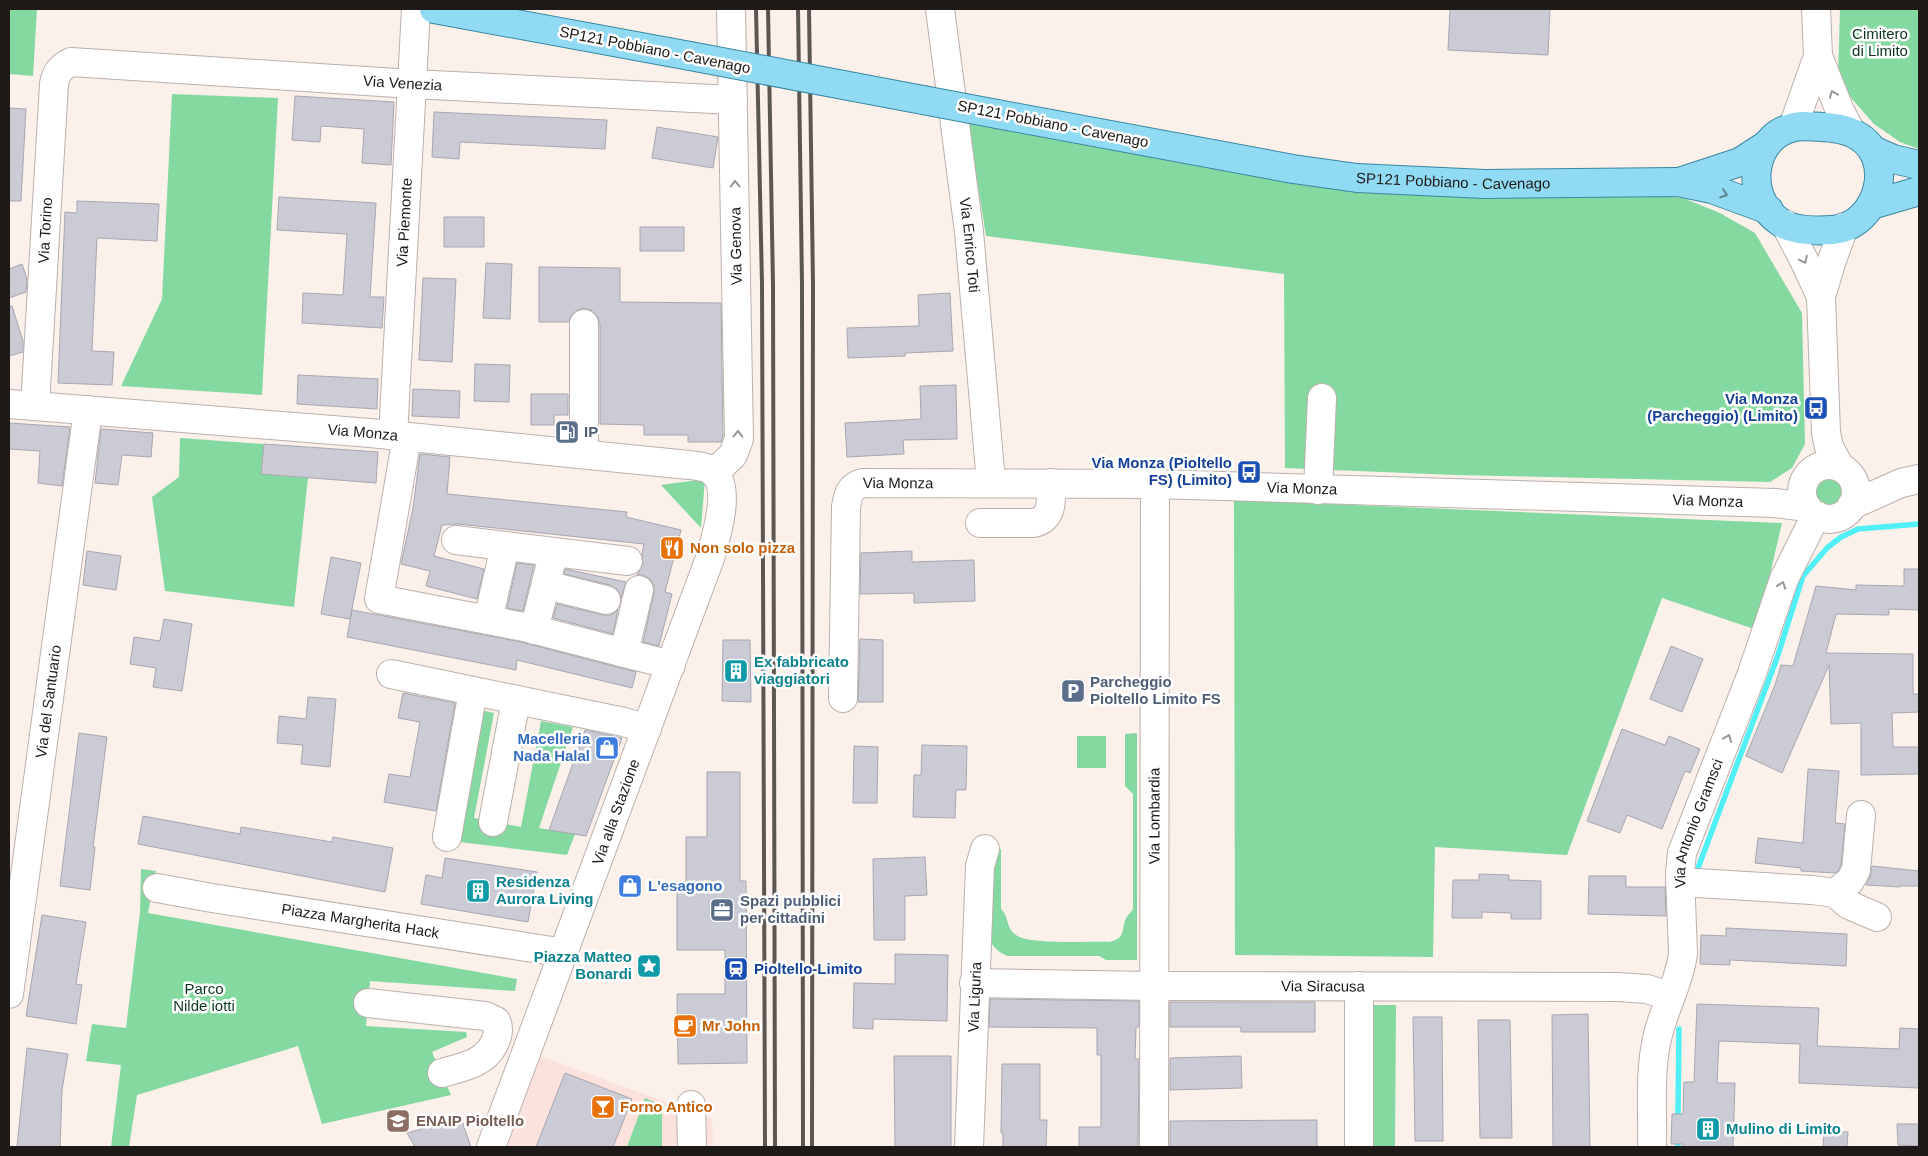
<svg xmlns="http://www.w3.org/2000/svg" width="1928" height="1156" font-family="Helvetica,sans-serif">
<rect width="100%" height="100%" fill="#fbf0ea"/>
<path fill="#fce2dc" d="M532,1053L712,1119L713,1147H496Z"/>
<path fill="#83d9a0" d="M9,9H37L33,76L9,74Z
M1840,9H1919V149L1900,142L1874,124L1852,99L1838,76Z
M172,94L278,98L262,395L121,386L162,299Z
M968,123L1333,185L1594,191L1683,198L1720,213L1755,233L1802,313L1805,444L1792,468L1770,482L1455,475L1285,468L1284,274L986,236Z
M180,438L264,444L261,474L308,478L294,607L165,591L152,497L179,477Z
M1815 491a14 14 0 1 1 28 0a14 14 0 1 1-28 0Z
M705,479L701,528L661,485Z
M1234,500L1782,523L1757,630L1662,598L1567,855L1435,847L1433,957L1235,955Z
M476,709L494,713L474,818L521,827L541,721L573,727L539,828L575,834L567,855L451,841Z
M1137,733V960H1106L1099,956H1007C996,951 991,945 988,934L991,870L997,849H1001V909C1010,918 1005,927 1016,935C1028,945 1090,941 1108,942C1126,939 1121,931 1126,918C1128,915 1131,912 1133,909V794L1125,786V734Z
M1077,736H1106V768H1077Z
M141,869L156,871L148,913L517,979L515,991L370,981L366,1026L466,1032L467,1037L432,1052L451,1095L322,1124L298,1046L137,1095L129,1147H111L121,1065L86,1061L92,1024L126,1028L140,912Z
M1367,1005H1396L1395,1147H1367Z
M645,1098L662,1105V1147H627Z"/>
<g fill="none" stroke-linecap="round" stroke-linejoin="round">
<path stroke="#51f0f7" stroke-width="5.5" d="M1698,868L1777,658L1803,576L1827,548L1841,537L1858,529L1919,524
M1678,1114L1679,1029
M1678,1147V1144"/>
</g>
<path fill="#cbcbd5" stroke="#a7a7b1" d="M1450,9H1550L1548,55L1448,50Z
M295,96L394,102L391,165L362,163L364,129L321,126L320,142L292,140Z
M9,108L26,109L21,201H9Z
M434,112L607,120L605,149L460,142L459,159L432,157Z
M657,127L718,137L713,168L652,158Z
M279,197L376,203L370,297H384L382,328L302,323L303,293L343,295L347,234L277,230Z
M77,201L159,204L157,241L97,238L92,351L114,352L112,385L58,383L65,212L77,213Z
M444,217H484V247H444Z
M640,227H684V251H640Z
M486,263L512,264L510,319L483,318Z
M22,264L27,279L26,292L9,298V269Z
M539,267L620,268V302L721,303L723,436L721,442H688V435H644V425L600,424V324L598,317L591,310L584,308L576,311L571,316L569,322H539Z
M423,278L456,279L452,362L419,360Z
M950,293L953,351L905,353V356L848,358L847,328L919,326L918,295Z
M9,306H12L23,341V352L9,356Z
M475,364L510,365L509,402L474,401Z
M298,375L378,379L377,409L297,404Z
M956,385L957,439L903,440L904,454L847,457L845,423L921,419L920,386Z
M413,389L460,391L459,418L412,416Z
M531,394H568V415H554V425H531Z
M9,423L70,427L62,486L38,483L40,451L9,449Z
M101,429L153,433L151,457L122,455L118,485L95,483Z
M264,444L378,452L376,483L261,474Z
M420,454L450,457L447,494L627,512L626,517L681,530L665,592L672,594L659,646L643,642L654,593V585L650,579L643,575H637L643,563L642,554L644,544L458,524L442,525L434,556L484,569L477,599L426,586L430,571L401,564L413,508Z
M87,551L121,556L116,590L83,585Z
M912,551V562L974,560L975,601L914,603V593L860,594L861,553Z
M331,557L361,563L350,619L321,614Z
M517,563L534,565L523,611L507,608Z
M565,569L626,582L621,598L617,589L610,585L564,574Z
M1904,569H1919V610L1889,609V615L1836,614L1826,653L1913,654V694H1919V712L1892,713L1893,747H1919V774L1861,775V723L1831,724L1829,665L1782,773L1746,756L1775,685L1781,665L1793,666L1816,586L1856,590V585L1904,586Z
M557,604L603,615H611L618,609L613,634L553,618Z
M352,610L521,642L636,672L632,688L517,660L516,670L347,637Z
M164,619L192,624L182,691L153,687L156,668L130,664L134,637L160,641Z
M860,639L883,640V702H858Z
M723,640H750L751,702L722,701Z
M1671,646L1703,659L1682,712L1650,699Z
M403,693L455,703L436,811L384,802L389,774L410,777L420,722L398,718Z
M308,697L336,699L330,767L301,764L303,745L277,743L279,716L306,719Z
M1622,729L1665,745L1669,736L1700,749L1690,773L1685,771L1662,829L1627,815L1620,833L1587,821Z
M585,730L622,738L586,836L549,830Z
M79,733L107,737L93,847H95L90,890L60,886Z
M922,745L967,746L966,790H956L955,818L913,817L914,775H921Z
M854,746L878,747L877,803H853Z
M1808,769L1839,771L1835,823L1845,824L1841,865L1838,871L1835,873L1801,871V868L1755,863L1758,838L1803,843Z
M707,772H740V881H746L747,1063L678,1064L677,994H725V950H677V882H686V837H707Z
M143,816L240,834L241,827L332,842L333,837L393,848L385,892L138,844Z
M925,857L927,895L905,896V940H874L873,859Z
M445,858L537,872L528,922L421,904L426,875L442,878Z
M1872,866L1919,871V886H1900V887L1866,885L1870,877Z
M1479,874L1509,875V880L1541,881V919H1511V913L1482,912V918H1452L1453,880H1479Z
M1589,876H1626V887H1665L1666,916L1588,914Z
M42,915L86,922L76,984L82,985L76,1024L26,1016Z
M1726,928L1847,934L1846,966L1730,960V965L1700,964L1701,935L1726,936Z
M895,954L948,955L947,1021L873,1019V1029L853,1028L854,983L895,984Z
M990,999L1139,1001V1027H1136L1135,1059H1139L1138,1147H1079V1127H1101V1055H1097V1028L989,1027Z
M1170,1002H1315V1032H1241V1027H1170Z
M1697,1004L1819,1008L1817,1046L1899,1049L1900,1028L1919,1029V1088L1799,1083L1800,1044L1719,1041L1717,1083H1735L1733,1147H1683V1144H1671L1672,1114H1683L1684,1082H1694Z
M1588,1014L1590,1147H1553L1552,1015Z
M1413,1017H1442L1443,1141H1415Z
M1478,1020H1510L1512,1138H1480Z
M27,1048L68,1054L62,1090L60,1147H17Z
M894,1056H951V1147H895Z
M1241,1056L1242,1088L1170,1090V1058Z
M1002,1064H1040V1120H1047L1046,1147H1003V1133H1001Z
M565,1073L632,1099L613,1147H536Z
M461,1118L471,1147H415L407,1133Z
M1317,1120V1147H1170V1121Z
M1897,1124H1919V1146L1898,1145Z
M1824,1131L1848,1132L1847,1147H1823Z"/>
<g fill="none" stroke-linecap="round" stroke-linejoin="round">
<defs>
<g id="minor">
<path id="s1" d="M940,9L969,232L991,482"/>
<path d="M1818,56L1840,111L1851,132"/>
<path d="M1793,127L1818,56L1816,9"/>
<path d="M1785,224L1803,258L1821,297"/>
<path d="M584,324V454"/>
<path id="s2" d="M9,404L370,433L689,465C695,466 703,466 709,469C734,482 716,537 710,558L491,1147"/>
<path id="s3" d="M35,406L54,84C56,72 61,67 71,62L412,84L733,100"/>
<path id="s4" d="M393,436L416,9"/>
<path d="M407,437L379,599L488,620L505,546"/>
<circle cx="1829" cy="492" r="27"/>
<path d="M1840,467L1829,447L1826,433L1821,297L1831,263L1844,227"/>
<path d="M714,473L733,455L739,439L731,9"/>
<path d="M1318,490L1322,398"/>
<path d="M1852,505L1901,483L1919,479"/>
<path d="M980,523H1034C1054,518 1051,499 1051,483"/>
<path d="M456,540L628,561"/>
<path d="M546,585L606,600"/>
<path d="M488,620L524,627L671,665"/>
<path d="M534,630L550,567"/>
<path d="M624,653L639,590"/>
<path d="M391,674L624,722L647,729"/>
<path id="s5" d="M843,698L846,507C848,494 850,487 862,483L1155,484L1775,503L1807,507"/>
<path d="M493,822L516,700"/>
<path d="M447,837L473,691"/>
<path d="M1680,882L1812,890L1835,893"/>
<path id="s6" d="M157,888L212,898L552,951L562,955"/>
<path d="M1835,893L1850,881L1856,870L1861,815"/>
<path d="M1835,893L1849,905L1877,917"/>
<path id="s7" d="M974,983L1153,986L1618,987L1647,989L1670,996"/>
<path id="s8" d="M9,994L88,410"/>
<path d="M368,1003L485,1016L496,1021C500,1029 498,1036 494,1044C484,1064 462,1067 442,1073"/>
<path d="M691,1105L692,1147"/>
<path id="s9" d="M969,1147L980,866L985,849"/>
<path id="s10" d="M1154,1147L1155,484"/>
<path d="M1359,1147V986"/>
<path id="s11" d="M1652,1147C1653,1112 1649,1074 1657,1039C1663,1010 1679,984 1683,954L1680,873L1682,853L1751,676L1784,579L1813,521L1818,516"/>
</g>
<g id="major">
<path d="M434,9L690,56"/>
<path d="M854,87L923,100"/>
<path id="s12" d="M997,114L1293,169L1357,178L1485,184L1678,182L1712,189L1769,210"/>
<path d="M1803,126C1819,127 1838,126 1852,133C1899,153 1880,227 1832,230C1816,231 1793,231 1780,222C1740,195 1753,128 1803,126Z"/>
<path d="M1875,151L1893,159L1919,165"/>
<path d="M1679,182L1740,162L1765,146"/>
<path d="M1871,205L1919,191"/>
</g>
</defs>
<use href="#minor" stroke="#bbb0ab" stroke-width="30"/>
<use href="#major" stroke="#3987a1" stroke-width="30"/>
<use href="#minor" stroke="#fff" stroke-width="28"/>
<use href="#major" stroke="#91daf3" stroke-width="28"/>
<path stroke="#5c5653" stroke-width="4" d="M756,9L762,284L765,1147
M768,9L773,285L775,1147
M798,9L802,285L803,1147
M809,9L813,284L812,1147"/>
<defs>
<path id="major-bridge" d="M690,56L854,87
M923,100L997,114"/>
</defs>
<use href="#major-bridge" stroke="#3987a1" stroke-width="30" stroke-linecap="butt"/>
<use href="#major-bridge" stroke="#91daf3" stroke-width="28"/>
</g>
<defs><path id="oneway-chevron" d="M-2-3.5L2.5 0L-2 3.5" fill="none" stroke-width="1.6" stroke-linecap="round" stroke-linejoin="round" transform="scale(1.25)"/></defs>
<g stroke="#9a9897">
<use href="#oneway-chevron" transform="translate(1833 94) rotate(-112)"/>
<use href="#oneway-chevron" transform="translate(735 184) rotate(-91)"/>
<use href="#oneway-chevron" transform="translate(1804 260) rotate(64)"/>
<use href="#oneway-chevron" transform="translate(738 434) rotate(-89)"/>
<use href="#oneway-chevron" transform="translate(1782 585) rotate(-70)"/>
<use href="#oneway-chevron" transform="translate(1728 738) rotate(-68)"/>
</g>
<use stroke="#5d8490" href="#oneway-chevron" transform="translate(1724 194) rotate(19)"/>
<defs>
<symbol id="bus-square" viewBox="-11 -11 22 22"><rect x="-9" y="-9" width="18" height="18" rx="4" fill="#1a4fb4" stroke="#fff"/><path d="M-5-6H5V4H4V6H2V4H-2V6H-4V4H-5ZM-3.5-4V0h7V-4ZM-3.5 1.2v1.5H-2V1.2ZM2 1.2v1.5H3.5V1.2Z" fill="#fff"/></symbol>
<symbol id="fuel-square" viewBox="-11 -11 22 22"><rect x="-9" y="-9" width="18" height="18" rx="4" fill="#5c6f8a" stroke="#fff"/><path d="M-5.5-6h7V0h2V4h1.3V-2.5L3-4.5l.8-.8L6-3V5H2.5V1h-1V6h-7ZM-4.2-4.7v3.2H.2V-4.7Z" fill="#fff"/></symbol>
<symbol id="restaurant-square" viewBox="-11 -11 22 22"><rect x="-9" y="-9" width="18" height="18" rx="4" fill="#e8710a" stroke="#fff"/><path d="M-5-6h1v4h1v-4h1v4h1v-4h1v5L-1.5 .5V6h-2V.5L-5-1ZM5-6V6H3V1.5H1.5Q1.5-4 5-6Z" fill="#fff"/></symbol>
<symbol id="building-square" viewBox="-11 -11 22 22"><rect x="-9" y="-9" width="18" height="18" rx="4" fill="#0f9aa8" stroke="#fff"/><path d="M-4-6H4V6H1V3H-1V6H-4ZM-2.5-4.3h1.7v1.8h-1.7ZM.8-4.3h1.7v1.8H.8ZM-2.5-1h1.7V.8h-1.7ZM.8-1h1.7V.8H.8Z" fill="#fff"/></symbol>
<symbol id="parking-square" viewBox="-11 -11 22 22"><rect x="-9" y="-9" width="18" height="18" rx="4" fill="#5c6f8a" stroke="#fff"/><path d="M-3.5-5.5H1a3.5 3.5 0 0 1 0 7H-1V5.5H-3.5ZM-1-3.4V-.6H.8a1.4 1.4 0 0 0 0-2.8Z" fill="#fff"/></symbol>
<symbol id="shop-square" viewBox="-11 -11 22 22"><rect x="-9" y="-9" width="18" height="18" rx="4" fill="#3f7fe0" stroke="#fff"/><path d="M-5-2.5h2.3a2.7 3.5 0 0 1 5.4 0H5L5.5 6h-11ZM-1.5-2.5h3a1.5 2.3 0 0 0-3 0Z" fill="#fff"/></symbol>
<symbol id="office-square" viewBox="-11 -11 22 22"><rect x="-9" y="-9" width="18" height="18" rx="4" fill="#5c6f8a" stroke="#fff"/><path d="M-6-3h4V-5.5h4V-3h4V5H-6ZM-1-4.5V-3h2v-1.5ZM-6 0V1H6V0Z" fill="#fff"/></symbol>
<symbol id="sight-square" viewBox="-11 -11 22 22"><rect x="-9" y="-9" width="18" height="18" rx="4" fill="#0f9aa8" stroke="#fff"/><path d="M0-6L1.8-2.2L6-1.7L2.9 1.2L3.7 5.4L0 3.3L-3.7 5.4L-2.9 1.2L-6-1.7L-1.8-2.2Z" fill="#fff"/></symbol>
<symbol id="station-square" viewBox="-11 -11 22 22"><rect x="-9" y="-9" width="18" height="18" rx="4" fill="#1a4fb4" stroke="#fff"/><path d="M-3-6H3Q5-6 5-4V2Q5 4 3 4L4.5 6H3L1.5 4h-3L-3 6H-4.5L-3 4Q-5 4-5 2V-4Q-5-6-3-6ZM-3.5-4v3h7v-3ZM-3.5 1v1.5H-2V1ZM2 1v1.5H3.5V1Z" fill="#fff"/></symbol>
<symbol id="cafe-square" viewBox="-11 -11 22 22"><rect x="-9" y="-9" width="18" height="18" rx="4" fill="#e8710a" stroke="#fff"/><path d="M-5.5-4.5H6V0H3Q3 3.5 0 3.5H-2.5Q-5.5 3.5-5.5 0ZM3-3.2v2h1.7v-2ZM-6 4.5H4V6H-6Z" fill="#fff"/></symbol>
<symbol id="bar-square" viewBox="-11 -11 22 22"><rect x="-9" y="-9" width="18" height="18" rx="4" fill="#e8710a" stroke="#fff"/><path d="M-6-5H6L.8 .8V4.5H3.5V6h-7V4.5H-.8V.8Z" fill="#fff"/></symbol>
<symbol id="school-square" viewBox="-11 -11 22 22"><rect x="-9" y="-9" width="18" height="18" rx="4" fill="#8d6e63" stroke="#fff"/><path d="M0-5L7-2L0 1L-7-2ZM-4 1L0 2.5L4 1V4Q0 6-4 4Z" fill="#fff"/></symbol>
</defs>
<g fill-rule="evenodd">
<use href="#bus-square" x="1802" y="394" width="28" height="28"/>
<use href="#fuel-square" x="553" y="418" width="28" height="28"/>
<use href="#bus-square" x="1235" y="458" width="28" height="28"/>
<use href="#restaurant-square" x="658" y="534" width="28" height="28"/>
<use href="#building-square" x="722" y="657" width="28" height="28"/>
<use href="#parking-square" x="1059" y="677" width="28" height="28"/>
<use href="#shop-square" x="593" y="734" width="28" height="28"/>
<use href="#shop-square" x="616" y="872" width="28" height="28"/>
<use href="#building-square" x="464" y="877" width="28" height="28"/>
<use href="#office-square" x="708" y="896" width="28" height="28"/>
<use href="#sight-square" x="635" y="952" width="28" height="28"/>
<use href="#station-square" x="722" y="955" width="28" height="28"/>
<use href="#cafe-square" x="671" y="1012" width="28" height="28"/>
<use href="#bar-square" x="589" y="1093" width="28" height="28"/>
<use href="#school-square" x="384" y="1107" width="28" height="28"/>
<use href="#building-square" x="1694" y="1115" width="28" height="28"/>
</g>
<g text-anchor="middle" stroke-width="5" stroke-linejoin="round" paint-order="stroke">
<g font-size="15" fill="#0b361d" stroke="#fff">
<text x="1880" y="39">Cimitero<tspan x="1880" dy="17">di Limito</tspan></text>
<text x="204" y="994">Parco<tspan x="204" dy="17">Nilde iotti</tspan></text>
</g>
<g font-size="15" fill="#1e1a18" stroke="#fff">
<text transform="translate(655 50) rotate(11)" y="5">SP121 Pobbiano - Cavenago</text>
<text dy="5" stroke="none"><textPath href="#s3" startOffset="684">Via Venezia</textPath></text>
<text transform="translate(1053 124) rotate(11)" y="5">SP121 Pobbiano - Cavenago</text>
<text dy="5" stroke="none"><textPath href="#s12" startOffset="462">SP121 Pobbiano - Cavenago</textPath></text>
<text dy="5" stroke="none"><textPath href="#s4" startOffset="214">Via Piemonte</textPath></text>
<text dy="5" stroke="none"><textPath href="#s3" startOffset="176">Via Torino</textPath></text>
<text dy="5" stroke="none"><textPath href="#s1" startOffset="238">Via Enrico Toti</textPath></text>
<text transform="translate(736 246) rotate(-91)" y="5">Via Genova</text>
<text dy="5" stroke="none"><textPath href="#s2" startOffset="355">Via Monza</textPath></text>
<text dy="5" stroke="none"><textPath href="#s5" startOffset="258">Via Monza</textPath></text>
<text dy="5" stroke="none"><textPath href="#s5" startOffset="662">Via Monza</textPath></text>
<text dy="5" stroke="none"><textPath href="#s5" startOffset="1068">Via Monza</textPath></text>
<text dy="5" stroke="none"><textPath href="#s8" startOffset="295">Via del Santuario</textPath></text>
<text transform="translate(616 812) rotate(-70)" y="5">Via alla Stazione</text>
<text dy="5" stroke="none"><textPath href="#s10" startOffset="331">Via Lombardia</textPath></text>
<text dy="5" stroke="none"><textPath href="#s11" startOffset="331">Via Antonio Gramsci</textPath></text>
<text dy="5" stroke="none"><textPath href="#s6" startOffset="206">Piazza Margherita Hack</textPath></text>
<text dy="5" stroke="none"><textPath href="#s7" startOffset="349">Via Siracusa</textPath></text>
<text dy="5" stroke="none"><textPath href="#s9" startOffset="150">Via Liguria</textPath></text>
</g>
<g font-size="15" font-weight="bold" fill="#164399" stroke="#fff" text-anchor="end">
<text x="1798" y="404">Via Monza<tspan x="1798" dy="17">(Parcheggio) (Limito)</tspan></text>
<text x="1232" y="468">Via Monza (Pioltello<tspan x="1232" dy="17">FS) (Limito)</tspan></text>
<text x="754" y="974" text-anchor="start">Pioltello-Limito</text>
</g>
<g font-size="15" font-weight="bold" fill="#4e5e75" stroke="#fff" text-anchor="start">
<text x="584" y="437">IP</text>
<text x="1090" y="687">Parcheggio<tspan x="1090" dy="17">Pioltello Limito FS</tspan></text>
<text x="740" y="906">Spazi pubblici<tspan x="740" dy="17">per cittadini</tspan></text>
</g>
<g font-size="15" font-weight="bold" fill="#c56008" stroke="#fff" text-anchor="start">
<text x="690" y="553">Non solo pizza</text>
<text x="702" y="1031">Mr John</text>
<text x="620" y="1112">Forno Antico</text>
</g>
<g font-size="15" font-weight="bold" fill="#0d838f" stroke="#fff" text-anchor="start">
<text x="754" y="667">Ex fabbricato<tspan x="754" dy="17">viaggiatori</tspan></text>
<text x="496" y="887">Residenza<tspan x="496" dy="17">Aurora Living</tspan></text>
<text x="632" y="962" text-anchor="end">Piazza Matteo<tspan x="632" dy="17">Bonardi</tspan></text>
<text x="1726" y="1134">Mulino di Limito</text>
</g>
<g font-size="15" font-weight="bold" fill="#366cbe" stroke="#fff" text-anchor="end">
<text x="590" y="744">Macelleria<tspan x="590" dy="17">Nada Halal</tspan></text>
<text x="648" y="891" text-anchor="start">L'esagono</text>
</g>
<g font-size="15" font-weight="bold" fill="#785e54" stroke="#fff" text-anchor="start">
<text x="416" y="1126">ENAIP Pioltello</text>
</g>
</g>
<rect width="1928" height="1156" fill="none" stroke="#1e1a18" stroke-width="20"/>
</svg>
